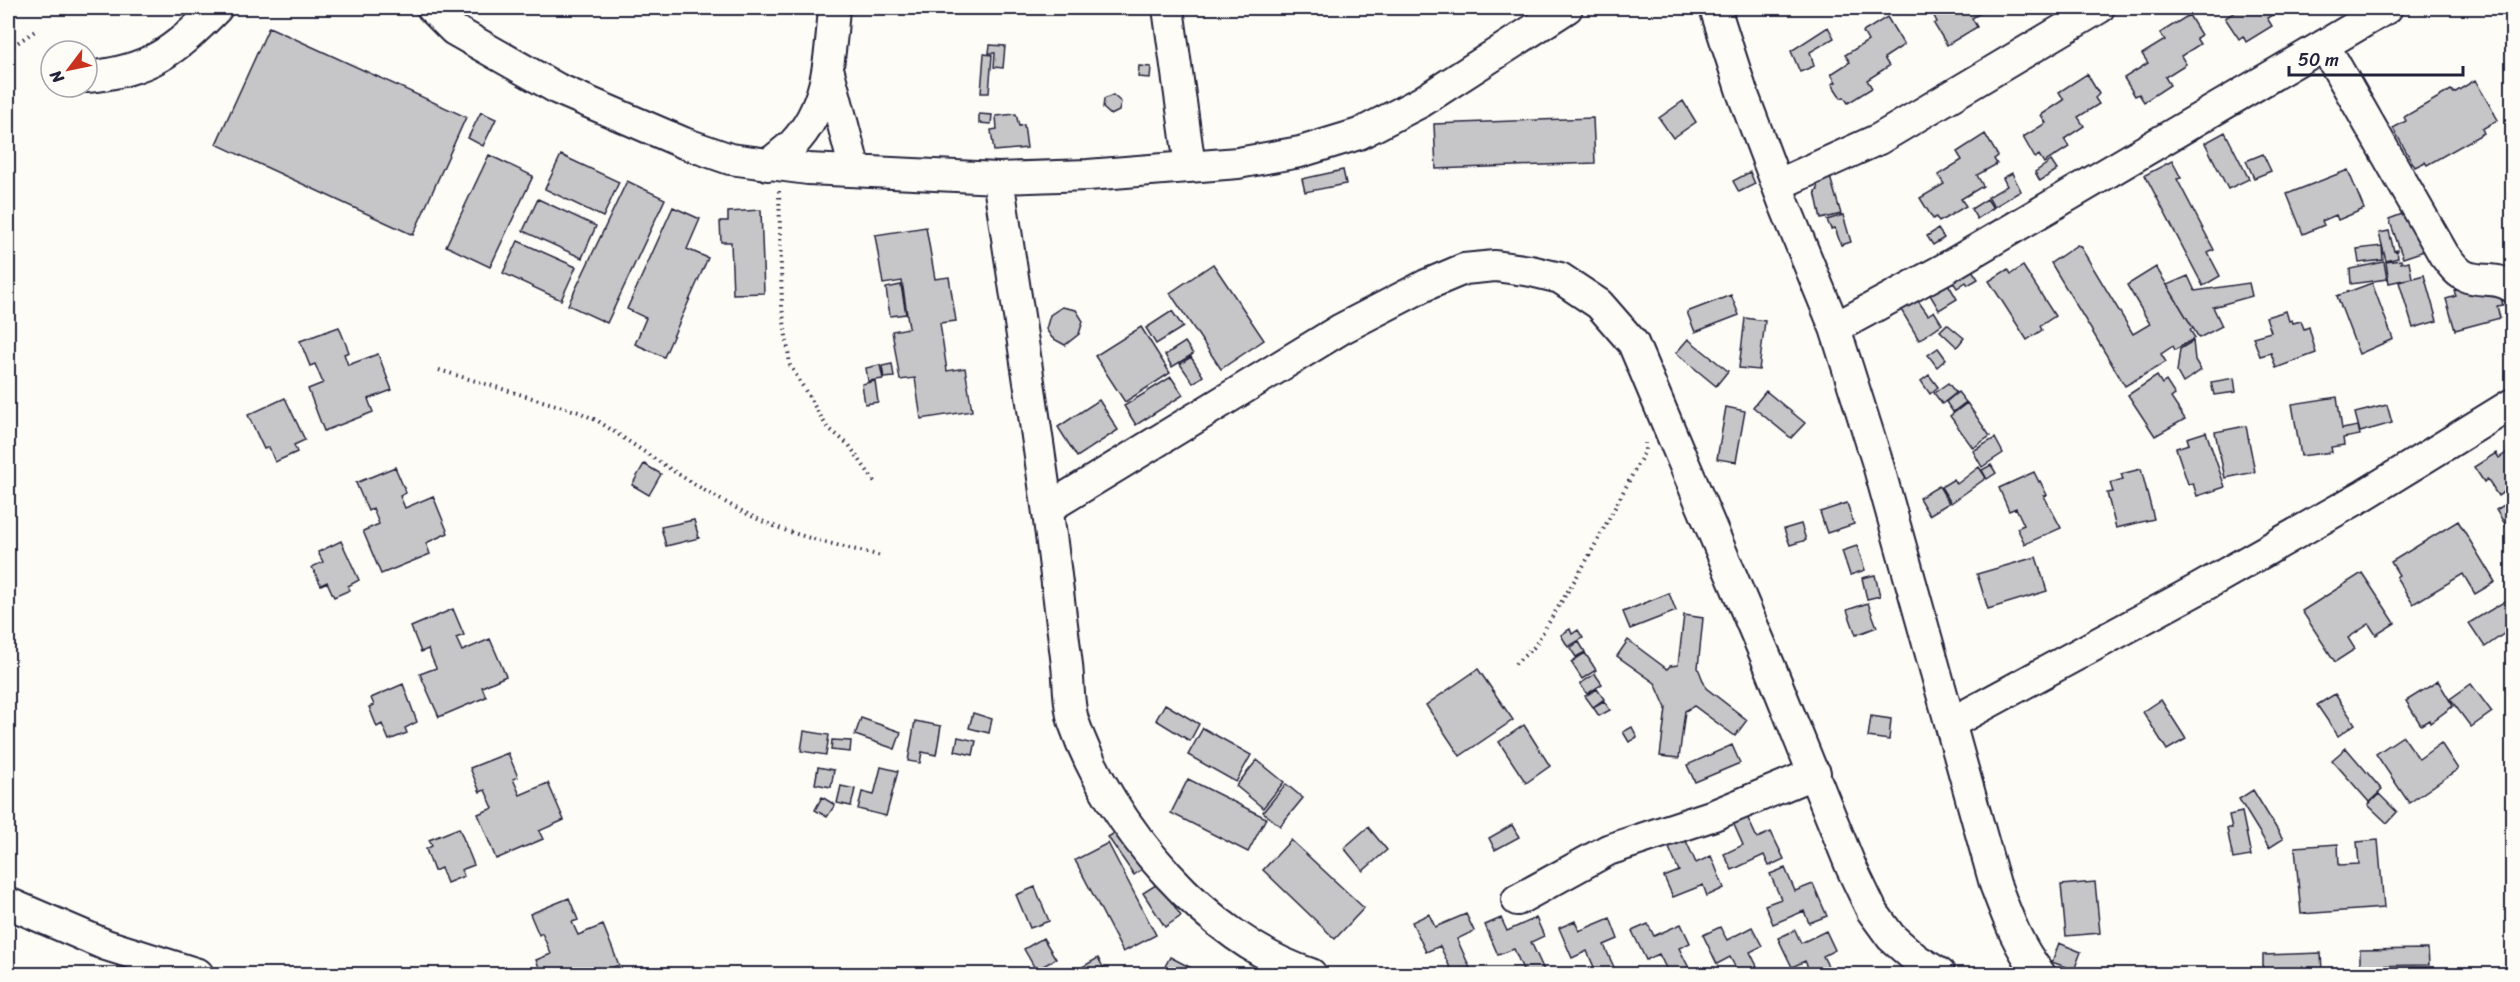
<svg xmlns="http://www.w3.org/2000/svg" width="2520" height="982" font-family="Sriracha,sans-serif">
<rect width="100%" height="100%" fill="#fdfcf7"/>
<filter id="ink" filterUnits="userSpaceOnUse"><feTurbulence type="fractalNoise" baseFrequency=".0167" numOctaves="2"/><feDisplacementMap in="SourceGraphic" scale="12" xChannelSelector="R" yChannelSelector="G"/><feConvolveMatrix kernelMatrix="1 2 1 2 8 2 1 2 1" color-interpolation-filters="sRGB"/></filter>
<g filter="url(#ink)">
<path fill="#c6c6c8" stroke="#22223b" stroke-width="1.5" d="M1949,8H1989L1972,18L1977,27L1947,45L1934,24L1937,22L1934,16Z
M2242,8H2284L2267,18L2272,26L2246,42L2243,36L2239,39L2225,18Z
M2189,15L2201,35L2196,38L2200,44L2181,56L2186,64L2165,77L2170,85L2144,102L2139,94L2135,96L2124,78L2148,63L2142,54L2165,40L2160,33Z
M1887,17L1904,45L1884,58L1889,66L1867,80L1872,88L1848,103L1844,97L1841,98L1832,84L1836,82L1831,74L1850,62L1845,55L1868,41L1863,32Z
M269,27L466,117L413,235L216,144Z
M1828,27L1834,38L1810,52L1814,66L1800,72L1791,51Z
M990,45L1005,46L1003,68L994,67L995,53H989Z
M984,54L992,55L989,93H981Z
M1139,66L1151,67L1150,78L1138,77Z
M2087,74L2099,94L2095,98L2099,104L2078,117L2084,126L2064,139L2069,147L2044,163L2039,155L2035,158L2023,137L2046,123L2041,115L2064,100L2059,92Z
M2475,80L2498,120L2482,129L2484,133L2427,165L2425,162L2415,167L2393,128L2406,121L2404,117L2451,90L2454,93Z
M1113,95L1121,102L1119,111L1111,115L1103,108L1104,99Z
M1683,101L1696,122L1673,138L1659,118Z
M481,112L496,119L483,146L468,138Z
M979,114L992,115L991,124L979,123Z
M1016,114L1019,126L1024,125L1027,148L994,151L991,130L997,129L996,116Z
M1593,118L1595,163L1436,169L1434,124Z
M2225,132L2249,179L2228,189L2205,143Z
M1985,134L1998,156L1994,159L1997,164L1977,175L1983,186L1961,199L1966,206L1939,222L1936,217L1933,219L1920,198L1944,184L1938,175L1962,160L1957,152Z
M2263,154L2271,171L2254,178L2246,161Z
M489,155L533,176L490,267L446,246Z
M561,155L619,182L603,217L545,189Z
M2051,161L2057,170L2040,181L2035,172Z
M2172,161L2181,178L2177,179L2214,250L2208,253L2220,276L2203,286L2145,175Z
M1343,170L1346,184L1305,192L1302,179Z
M2348,170L2364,209L2338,220L2336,215L2322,221L2324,225L2303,234L2287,194Z
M1750,172L1755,184L1739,192L1733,181Z
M2012,173L2021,191L1994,207L1988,197L2007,186L2003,178Z
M1830,177L1841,214L1821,219L1815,191L1818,190L1816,181Z
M627,181L665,199L607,323L568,305Z
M538,199L596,226L582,258L523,231Z
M1987,199L1993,208L1977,219L1971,209Z
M673,207L700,219L687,249L708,258L664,357L635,344L646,318L627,309Z
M761,210L764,293L733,294L731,242H721L720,221H728V212Z
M2413,210L2427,250L2403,258L2389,219Z
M1843,215L1851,242L1841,245L1835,228L1831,229L1827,220Z
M926,227L935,279L949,277L956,321L940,323L947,371L965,368L972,411L921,419L915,378L900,380L892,331L909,328L902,281L883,284L875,235Z
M1938,229L1944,238L1933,245L1927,236Z
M2389,231L2394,251L2397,250L2398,258L2386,261L2379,233Z
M518,241L576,267L561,300L503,273Z
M2077,245L2080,246L2133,334L2150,324L2127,285L2156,267L2193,328L2190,330L2195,338L2175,350L2173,346L2161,354L2166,362L2125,386L2051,263Z
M2382,246L2383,260L2359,263L2357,249Z
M2401,260V263L2409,261L2412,278L2389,283L2386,262Z
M2384,262L2387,279L2351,284L2350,269Z
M1213,264L1264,340L1221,369L1170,293Z
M1968,264L1978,279L1968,285L1966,282L1957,288L1949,276Z
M2023,266L2055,316L2040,326L2042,330L2027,340L1989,281L2008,269L2011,274Z
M2424,275L2437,321L2413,328L2399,282Z
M2188,276L2195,291L2249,283L2252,296L2213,307L2222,326L2199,338L2167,285Z
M1947,282L1957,299L1939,310L1929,293Z
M2372,283L2393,339L2359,354L2337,296Z
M2479,284L2497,285L2503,305L2497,306L2500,318L2455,330L2446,299L2456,296L2454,291Z
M901,285L906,314L890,316L886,288Z
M1731,295L1739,315L1695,332L1687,312Z
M1916,298L1928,315L1934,311L1942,324L1919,340L1900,308Z
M1062,307L1076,310L1083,321L1079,334L1065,345L1052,338L1046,329L1050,315Z
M1172,311L1183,327L1156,344L1146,328Z
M2286,311L2289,321L2292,320L2293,323L2301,321L2304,329L2309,327L2316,353L2276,368L2271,353L2260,356L2253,337L2271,332L2266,317Z
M1745,318L1765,321L1759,370L1739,368Z
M1947,324L1964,338L1957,347L1940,331Z
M339,327L349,352L344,354L348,365L378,354L392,390L368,399L373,412L324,431L308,389L323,383L315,364L310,366L300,341Z
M1141,327L1170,373L1125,402L1095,356Z
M1688,339L1728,371L1716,386L1676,353Z
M2193,341L2195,360L2201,370L2183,383L2177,372L2180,349Z
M1185,342L1193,354L1172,367L1165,355Z
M1938,348L1946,359L1937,367L1928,355Z
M1191,357L1203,376L1193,383L1180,364Z
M892,364L894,377L884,378L882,366Z
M880,365L883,379L868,381L866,368Z
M1929,375L1938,387L1930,394L1921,381Z
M2157,376L2162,384L2166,381L2175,395L2171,398L2185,419L2155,436L2128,395Z
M1171,377L1183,395L1136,425L1124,406Z
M2234,378L2236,392L2214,395L2211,382Z
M875,381L878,402L865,404L862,384Z
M1948,383L1956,393L1942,404L1934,393Z
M1766,391L1805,423L1791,438L1753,407Z
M1958,392L1966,402L1953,412L1946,402Z
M2337,397L2342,429L2358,426L2360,435L2343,438L2344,445L2331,447L2332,452L2301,456L2292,404Z
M285,398L305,440L294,445L297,452L275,462L269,447L264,449L248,415Z
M1099,400L1118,430L1077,457L1058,427Z
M1967,403L1990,436L1973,448L1950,416Z
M2387,405L2392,423L2360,432L2355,413Z
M1726,407L1745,411L1736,462L1717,459Z
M2246,426L2255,472L2225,478L2215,432Z
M2206,432L2225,487L2197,496L2193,483L2188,484L2176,448L2189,444L2187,438Z
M1995,438L2003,453L1982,467L1973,451Z
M2512,449V487L2498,496L2487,479L2484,482L2474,467L2496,453L2499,458Z
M644,464L661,474L649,495L632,485Z
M1991,465L1996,473L1987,479L1982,470Z
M395,467L406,493L400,496L405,508L433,496L448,533L426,543L430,554L381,574L363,531L379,524L373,508L368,511L356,483Z
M1979,467L1986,478L1951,503L1941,487L1954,479L1957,484Z
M2141,469L2154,519L2116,528L2107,493L2113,492L2110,483L2123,479L2121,474Z
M2034,472L2039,482L2040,481L2047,495L2044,496L2061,528L2025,544L2017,528L2024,525L2016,508L2009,511L1999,488Z
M1939,486L1949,503L1929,515L1919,498Z
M2512,500V535L2496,510Z
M1847,503L1854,524L1827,533L1820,512Z
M694,520L699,538L666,546L661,527Z
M2458,521L2495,582L2475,594L2463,574L2413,604L2396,577L2399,575L2391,562Z
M1801,524L1806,540L1790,545L1784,529Z
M341,541L359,580L348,586L350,590L334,597L327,582L321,585L312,567L323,562L318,552Z
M1857,546L1865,570L1850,575L1842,551Z
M2036,557L2047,591L1988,609L1977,574Z
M2362,573L2395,623L2376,635L2369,624L2348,638L2355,649L2335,662L2302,611Z
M1875,575L1880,596L1867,599L1862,578Z
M1669,593L1676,611L1630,629L1623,612Z
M2512,597V628L2485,647L2469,623Z
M1868,603L1877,627L1856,635L1847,610Z
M453,609L464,635L456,638L462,651L490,639L506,676L482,687L486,697L439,717L420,674L436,668L428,649L421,652L411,627Z
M1684,615L1703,618L1698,668L1706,688L1747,720L1735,736L1694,706L1685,711L1679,758L1660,756L1666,708L1655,683L1617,656L1628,640L1667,669L1670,666L1678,665Z
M1570,629L1572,634L1578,630L1583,638L1568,647L1561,635Z
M1579,642L1585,652L1576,657L1570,648Z
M1585,653L1596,670L1582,679L1571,662Z
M1478,669L1513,720L1460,756L1426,705Z
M1595,674L1602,684L1587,694L1580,684Z
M2438,681L2453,706L2430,723L2429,720L2421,725L2406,701Z
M403,684L417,722L405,728L407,733L389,740L382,724L377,727L369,707L374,705L371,698Z
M2471,684L2492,712L2471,727L2450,699Z
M1597,689L1604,699L1593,707L1585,696Z
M2335,694L2355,724L2338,736L2317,705Z
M2161,700L2186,739L2167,750L2143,712Z
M1604,701L1610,710L1599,716L1593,707Z
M1165,704L1199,724L1190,741L1156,720Z
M973,713L992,719L989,733L969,728Z
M1871,716L1891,719L1889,740L1868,737Z
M861,718L901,732L895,749L855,735Z
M915,721L941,726L936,755L922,752L920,763L908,761Z
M1524,725L1550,766L1526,783L1499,742Z
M1632,727L1637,737L1629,742L1623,732Z
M1203,728L1251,755L1236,782L1188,755Z
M804,731L829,735L826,755L801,751Z
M2403,736L2419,759L2441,743L2458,769L2409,803L2376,754Z
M958,737L976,741L973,755L955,751Z
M832,740L851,741L850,752L831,750Z
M1732,745L1740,763L1695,782L1687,765Z
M2346,748L2382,790L2369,802L2332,760Z
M508,753L518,777L513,779L520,795L548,783L564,820L539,831L543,839L496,859L478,814L493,808L485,790L480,792L470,768Z
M1257,760L1284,782L1263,808L1236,786Z
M818,767L834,770L831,787L815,784Z
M881,767L898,771L886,816L858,809L862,792L874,795Z
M1188,779L1266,818L1248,852L1171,813Z
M1286,784L1303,798L1280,826L1263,812Z
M841,786L855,789L851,806L837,803Z
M2253,790L2283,839L2269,848L2239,799Z
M2379,794L2397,812L2387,823L2368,805Z
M822,797L835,805L827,817L815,810Z
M1744,810L1757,838L1771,832L1784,859L1769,866L1764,855L1732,870L1724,854L1743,845L1730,816Z
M2242,812L2251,856L2233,859L2227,828H2232L2229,815Z
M1512,825L1519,837L1495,850L1489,838Z
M1368,827L1387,850L1363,871L1344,848Z
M459,828L474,865L461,870L464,876L447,883L441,868L434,871L426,849L432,846L429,840Z
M1121,829L1146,866L1134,875L1108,837Z
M1683,834L1696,863L1711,856L1724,888L1707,896L1703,885L1673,897L1664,877L1679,871L1666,841Z
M1291,840L1364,908L1335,939L1263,870Z
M2378,840L2384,908L2301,914L2295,847L2338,844L2339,865L2359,864L2357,842Z
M1108,843L1156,935L1123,952L1075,860Z
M1785,868L1795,891L1813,884L1827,916L1809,923L1804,911L1773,924L1765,905L1781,899L1770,874Z
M2095,882L2100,933L2066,936L2061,885Z
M1159,883L1181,916L1165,927L1143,893Z
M1035,887L1049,921L1030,928L1016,895Z
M569,898L578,920L572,922L578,935L603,925L619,965L600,972L601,974H542L536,960L551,954L542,933L539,935L530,914Z
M1429,914L1435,927L1466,914L1474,931L1457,939L1470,968L1453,974L1440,946L1426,952L1412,922Z
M1501,918L1507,931L1536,918L1544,936L1531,942L1544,970L1534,974H1525L1514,949L1498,955L1485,925Z
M1610,918L1618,939L1604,945L1617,974H1597L1587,951L1572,958L1559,928L1575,921L1579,931Z
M1648,924L1654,936L1681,924L1690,943L1679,948L1692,974H1669L1659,954L1646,960L1632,931Z
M1720,927L1727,940L1752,927L1762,946L1750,952L1761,974H1739L1730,957L1717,964L1703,935Z
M1795,930L1801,943L1826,931L1835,950L1823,956L1832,974H1811L1805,961L1792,967L1778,938Z
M1043,938L1056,959L1036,970L1024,949Z
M2059,943L2081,952L2074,970L2052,962Z
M2428,949L2429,965L2360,966V950Z
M2321,953L2322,971L2263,973V955Z
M1170,957L1203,974H1161Z
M1098,958L1107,974H1070Z"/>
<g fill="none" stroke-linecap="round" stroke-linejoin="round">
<defs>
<path id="minor" d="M432,8L454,30L558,89L684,143L730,159L808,169L998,178L1088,175L1238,163L1300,152L1359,134L1421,102L1567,8
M1168,8L1190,167
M1715,8L1742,92L1785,206L1835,328L1877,461L1995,884C2007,916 2018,947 2040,974
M2324,45L2444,255C2450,262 2456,272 2465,276C2481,283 2497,276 2512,287
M829,72L855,170
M87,77C149,71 175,51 217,8
M768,165C776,158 785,151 793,144C829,107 830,55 834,8
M998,178C1016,299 1036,421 1052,543C1057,583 1062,624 1067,665C1069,683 1068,706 1074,723C1109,824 1208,941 1311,974
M1777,185L1879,139L2099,8
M1835,328L1944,269L2387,8
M1048,508L1341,329L1426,285L1464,269L1495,266L1531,271L1560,278L1599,304L1633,343L1771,669L1851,867L1872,911L1891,937L1916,959L1940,974
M1951,723L2200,588L2364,495L2512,404
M1517,900L1608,850L1714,815L1815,773
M8,903L106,945L198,974"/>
</defs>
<use href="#minor" stroke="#22223b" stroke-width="34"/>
<path stroke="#22223b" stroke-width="4" stroke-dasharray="1.5 4.5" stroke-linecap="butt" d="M8,49L38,29
M779,191L782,307L790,365L827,427L849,445L875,482
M439,370L579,412L598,421C651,456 704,494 762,521C800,538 842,546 881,556
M1515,664L1534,647L1588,558L1645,451V443"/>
<use href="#minor" stroke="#fdfcf7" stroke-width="30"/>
</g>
</g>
<rect width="2520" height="982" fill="none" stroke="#fdfcf7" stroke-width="30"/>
<rect x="15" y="15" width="2490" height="952" fill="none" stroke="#22223b" stroke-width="2" filter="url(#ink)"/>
<g transform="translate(69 69) rotate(238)"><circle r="28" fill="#fdfcf7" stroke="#a5a5ac" stroke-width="1.5"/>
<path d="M0-4.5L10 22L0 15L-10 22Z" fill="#c8321e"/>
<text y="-9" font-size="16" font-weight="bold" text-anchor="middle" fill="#22223b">N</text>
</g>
<path d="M2289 66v9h174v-9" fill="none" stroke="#22223b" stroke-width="3"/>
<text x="2298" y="66" font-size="18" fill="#22223b" stroke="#fdfcf7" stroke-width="4.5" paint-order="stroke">50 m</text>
</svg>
